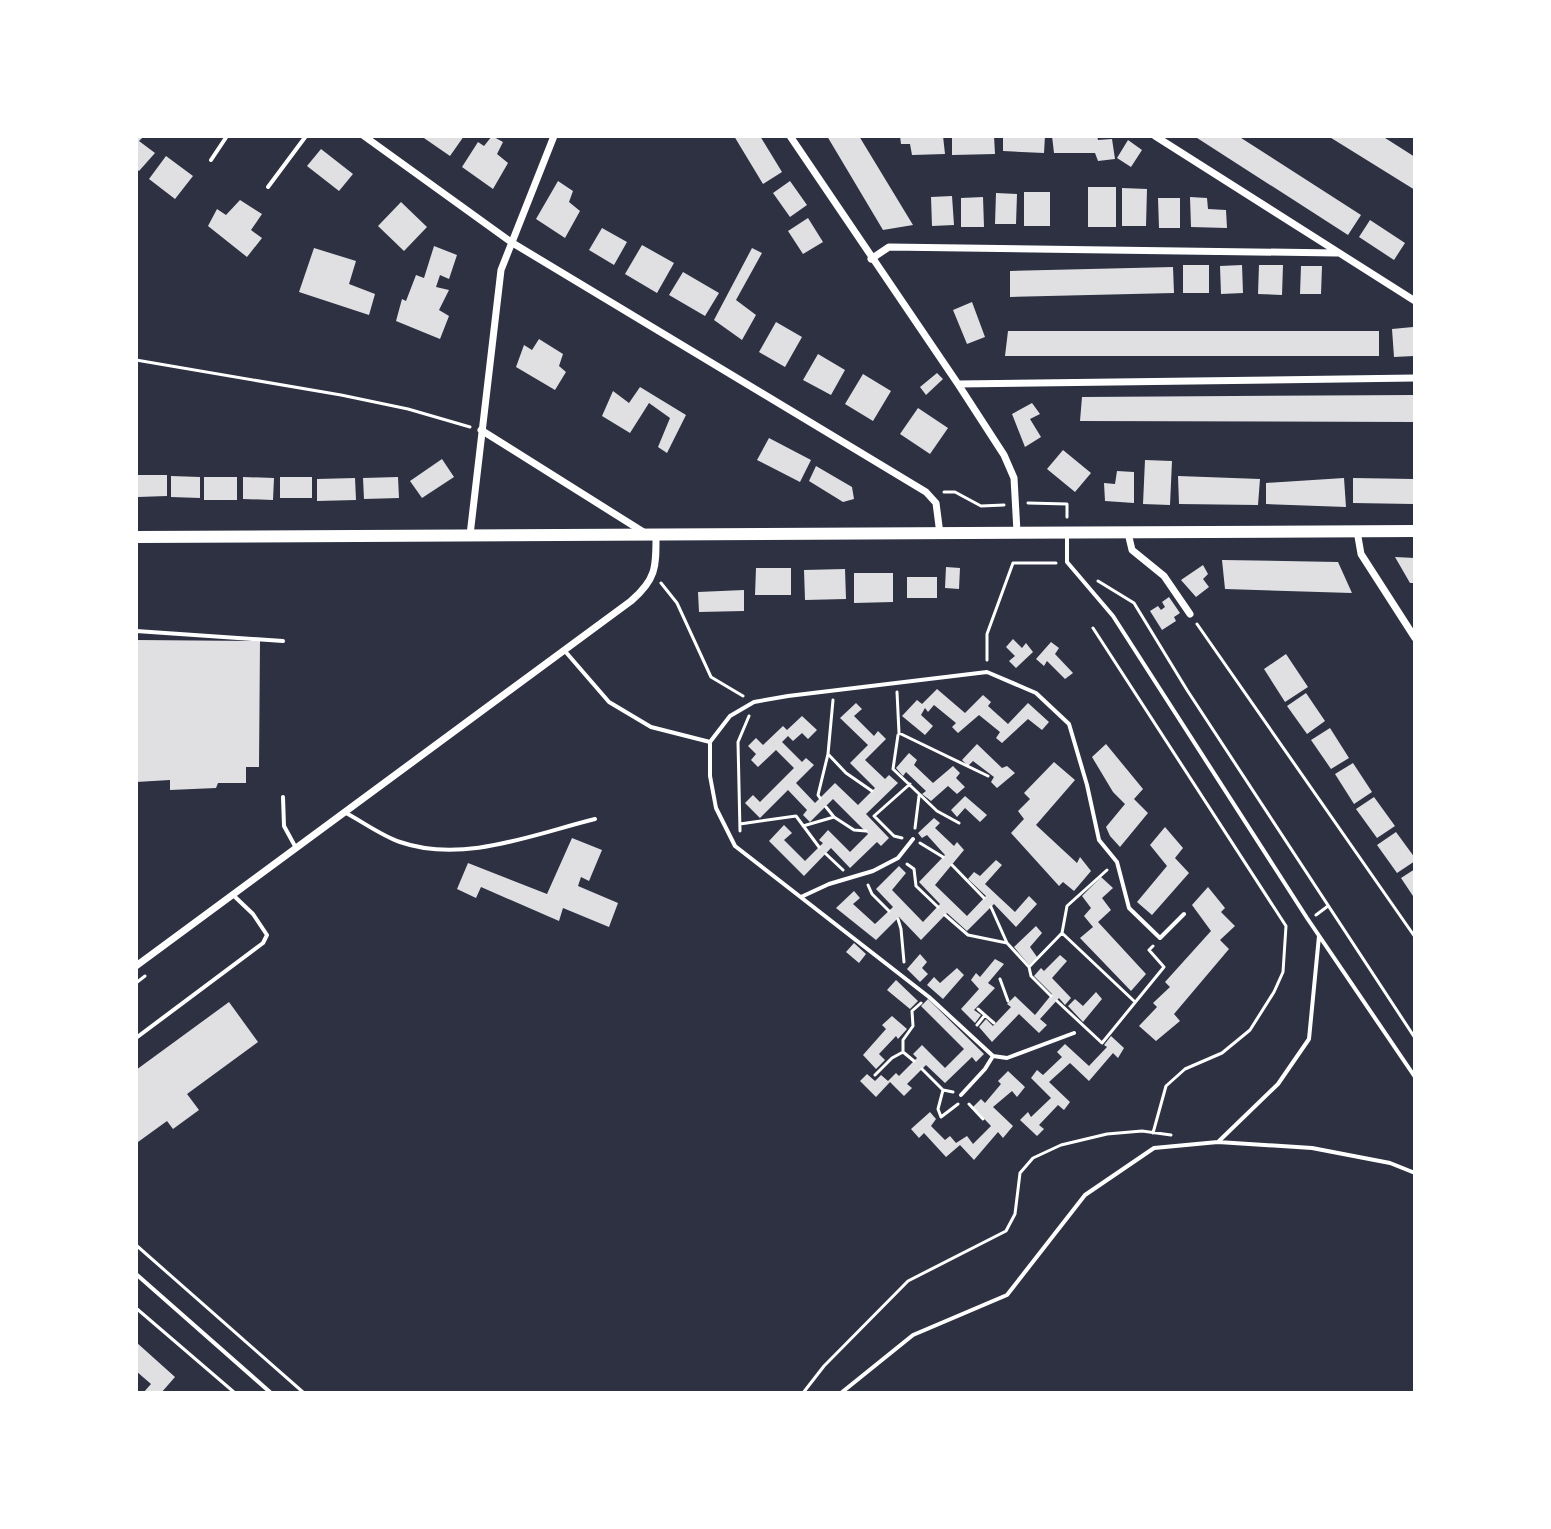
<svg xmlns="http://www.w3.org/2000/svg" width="1551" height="1529" font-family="'PT Sans',sans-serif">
<rect width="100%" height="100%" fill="#2d3142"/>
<path fill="#e0e0e3" d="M136,136H144L139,141L155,153L139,171L136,169Z
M421,136H464L450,156Z
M492,136L503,142L497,154L508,163L493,189L462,167L478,142L484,146Z
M734,136H760L782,172L763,184Z
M827,136H859L913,225L883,230Z
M900,136H943L945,154L912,155L910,144H901Z
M952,136H994L995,154L952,155Z
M1003,136H1045L1044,153L1003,151Z
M1052,136H1097L1098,140L1112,139L1115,159L1098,161L1095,153H1054Z
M1194,136H1238L1361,215L1348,235Z
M1328,136H1382L1415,157V190Z
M1128,140L1142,150L1131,167L1117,158Z
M321,149L353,174L339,191L307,166Z
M166,156L193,176L175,199L149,179Z
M558,181L573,191L569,202L580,211L565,238L536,219Z
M790,181L807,205L790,217L773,193Z
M1088,187H1116V227H1088Z
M1122,188L1147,189L1146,226H1122Z
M1024,192H1050V226H1024Z
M996,193L1017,194L1016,224H995Z
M952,196L954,225L932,226L931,197Z
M983,197L984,227H961V198Z
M1190,197L1207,198L1208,209L1226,210L1227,228L1191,227Z
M1158,198H1180V228H1159Z
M240,200L262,214L251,230L262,238L247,257L208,226L217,209L226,215Z
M401,202L427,227L404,251L378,226Z
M808,218L823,242L803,254L788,231Z
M1370,220L1405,243L1394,260L1359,237Z
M602,228L627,242L614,265L589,250Z
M642,245L674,263L657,293L625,274Z
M434,246L457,255L449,279L440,275L436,287L449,290L439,310L449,316L440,339L396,321L402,299L406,301L416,275L424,278Z
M314,248L356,261L349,284L375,294L369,315L299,292Z
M752,248L762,253L736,300L756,315L742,340L714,320Z
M1183,265H1209V293H1183Z
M1242,265L1243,293L1221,294L1220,266Z
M1259,265H1283L1282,295L1258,294Z
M1301,266H1322L1321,294H1300Z
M1173,267L1174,293L1010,297V271Z
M683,272L719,293L705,316L669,295Z
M972,302L985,337L967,344L953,310Z
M776,322L802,337L785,367L759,352Z
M1413,327L1414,356L1394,357L1392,329Z
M1008,331H1379V356H1005Z
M539,339L563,354L559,366L566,372L555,390L516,367L524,345L532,350Z
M818,354L845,370L831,395L803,380Z
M937,373L943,379L926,395L920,387Z
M863,374L891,391L873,421L845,404Z
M640,387L686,415L667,453L658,447L670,418L649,403L630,433L602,416L613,391L629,403Z
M1415,395V422L1080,421L1082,397Z
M1032,403L1040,414L1030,419L1041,437L1025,447L1012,414Z
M918,408L948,428L930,454L900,434Z
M769,438L811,460L800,482L757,460Z
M1063,450L1091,473L1075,492L1047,469Z
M442,459L454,477L422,498L410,481Z
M1145,460L1172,461L1170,505L1143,504Z
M816,466L852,487L854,499L843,502L809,481Z
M1117,471L1134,472V503L1105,501L1104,483L1115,484Z
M138,475H167V496L138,497Z
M171,476L200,477V498L171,497Z
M1178,476L1260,479L1258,505L1179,504Z
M204,477H237V500H204Z
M243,477L274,478L273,500L243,499Z
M280,477H312V498H280Z
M398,477L399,498L364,499L363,478Z
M355,478L356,500L317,501V479Z
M1344,478L1346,507L1266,504V483Z
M1353,478L1414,479L1413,504L1353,503Z
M1395,557L1415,558V583H1410Z
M1222,560L1338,562L1352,593L1225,589Z
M1203,565L1208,574L1203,579L1209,587L1196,597L1181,580Z
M946,567L960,568L959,589L945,588Z
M756,568H791V595H755Z
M845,569L846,599L805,600L804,570Z
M854,573H893V602L854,603Z
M907,577H937V598H907Z
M744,590V611L699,612L698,592Z
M1169,597L1180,613L1174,617L1176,621L1162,630L1150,611L1158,606L1161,610L1165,607L1162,602Z
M1013,639L1022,648L1026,643L1033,652L1016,668L1009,661L1015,656L1006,647Z
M136,640L260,641L259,767H246V783H218L216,788L170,790V780L136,782Z
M1051,642L1059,648L1055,654L1073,673L1065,679L1047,661L1044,666L1036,659Z
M1286,654L1308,687L1285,702L1264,669Z
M937,689L965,713L983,695L991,702L988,706L1008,724L1028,703L1049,722L1042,730L1028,719L1002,743L996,738L1000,732L979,715L958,733L952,727L956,723L934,705L928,712L925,708L921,715L933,726L925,735L902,716L917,700L922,704Z
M1306,693L1325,721L1307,734L1287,706Z
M856,703L862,709L854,716L874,736L878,731L886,739L865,760L885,779L889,775L898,783L866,814L889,838L881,846L877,842L850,868L831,848L804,876L769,841L784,825L792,833L784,840L805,861L823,843L819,840L828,830L850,852L868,834L833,799L810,822L803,815L807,810L788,790L760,818L745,803L753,795L760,802L794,768L776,750L758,767L751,760L756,754L748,746L756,738L763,745L783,726L787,730L802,716L817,730L808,739L802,733L793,741L788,736L782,742L802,762L806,758L814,765L796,783L815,803L835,783L858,805L875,788L850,763L868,745L840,718Z
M1330,728L1349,758L1331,769L1311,740Z
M977,744L1002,768L1007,766L1015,773L997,788L991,782L994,777L973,761L968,766L962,760Z
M1106,744L1143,789L1134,799L1148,813L1120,847L1110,836L1106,827L1125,804L1113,792L1092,757Z
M909,753L917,760L914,765L933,783L953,766L960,773L956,778L965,787L957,794L948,786L931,801L922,794L926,791L906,772L903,776L896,768Z
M1054,762L1075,780L1036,825L1077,863L1080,857L1091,871L1074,891L1063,882L1059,886L1011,833L1024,819L1018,811L1030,799L1024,793Z
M1353,763L1372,792L1354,804L1335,774Z
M965,796L987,815L980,822L965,808L957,817L951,810Z
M1374,797L1395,826L1377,838L1356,809Z
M934,818L940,823L935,828L954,846L957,842L964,850L935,885L967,916L986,896L968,879L974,872L980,876L996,860L1002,865L985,884L1015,912L1029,896L1037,904L1016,927L994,904L967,931L947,913L921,940L899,917L876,940L836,908L854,891L860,898L853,904L875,924L893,907L876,889L899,866L906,873L892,890L923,922L940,904L919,882L945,855L927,835L922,838L918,833Z
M1165,827L1183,848L1175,858L1189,873L1152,915L1137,902L1167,866L1150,845Z
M1396,832L1415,858V861L1397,873L1377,845Z
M572,838L602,850L589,881L581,877L578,886L618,903L609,927L563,908L559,921L481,887L476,898L457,889L468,863L547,894Z
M1415,869V899L1401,878Z
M1101,877L1113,888L1102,898L1111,910L1098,922L1146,974L1131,991L1080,938L1093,927L1084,916L1091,908L1082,896Z
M1208,887L1225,908L1221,912L1235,926L1220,940L1229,949L1174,1014L1180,1021L1156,1041L1139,1026L1157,1007L1153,1003L1170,987L1165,982L1211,931L1192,905Z
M1036,926L1042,933L1030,947L1037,957L1029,965L1014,947Z
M854,943L866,954L859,963L846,952Z
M920,954L927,962L922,968L928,974L920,982L907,969Z
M1060,955L1067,961L1052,978L1071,998L1065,1005L1059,998L1040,1019L1047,1025L1039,1033L1019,1014L992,1042L979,1027L986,1019L993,1026L1011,1007L1007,1004L1015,996L1035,1015L1052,994L1034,976L1041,968L1044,971Z
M995,959L1004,964L988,983L995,988L974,1010L981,1015L975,1023L961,1009L979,989L971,980L976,973L980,977Z
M957,968L964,975L943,999L927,985L934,977L940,983Z
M896,980L918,1001L910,1009L887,990Z
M1096,992L1102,999L1083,1022L1068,1006L1075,999L1083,1006Z
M928,999L984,1054L976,1062L972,1057L945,1083L926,1065L907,1084L912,1088L904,1096L890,1082L876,1097L860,1081L867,1074L875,1081L881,1075L888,1081L896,1073L899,1076L917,1058L913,1054L922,1045L945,1068L964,1049L921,1006Z
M229,1002L258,1042L187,1094L199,1110L173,1129L167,1121L138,1142L136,1070Z
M892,1016L907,1029L898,1039L896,1036L879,1054L885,1060L876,1069L863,1055L886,1029L882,1025Z
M1111,1036L1124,1048L1118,1058L1113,1053L1089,1081L1070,1063L1049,1082L1070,1102L1064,1110L1058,1105L1039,1125L1044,1129L1037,1136L1020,1120L1028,1112L1031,1117L1051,1098L1031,1078L1037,1070L1043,1075L1062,1057L1057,1052L1065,1044L1089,1066L1107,1047L1104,1045Z
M1008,1071L1025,1087L1017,1097L1012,1091L993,1107L1013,1126L1003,1138L998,1132L974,1160L960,1145L946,1157L924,1133L919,1138L911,1129L930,1112L936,1119L931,1126L945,1140L950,1136L956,1143L967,1136L973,1144L991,1126L973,1107L981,1099L985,1103L1001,1084L998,1081Z
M136,1342L175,1377L161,1393H143L151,1384L136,1371Z"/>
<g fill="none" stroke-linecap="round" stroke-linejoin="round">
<path stroke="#fff" stroke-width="3" d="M136,360L341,395L408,409L470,427
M944,492H955L981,506L1004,505
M1028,503L1067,504V517
M1098,581L1134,603L1187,690L1415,1038
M661,583L677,603L711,677L743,696
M1197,624L1415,937
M1093,628L1286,926L1283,972L1274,992L1250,1030L1222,1053L1185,1069L1166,1086L1153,1133
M987,660V634L1013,563H1056
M897,692L899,733L988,776
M898,735L893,769L937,811L959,823
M828,754L846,773L872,791
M820,798L818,795L828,754L833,700
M826,807L834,817
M740,824L796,816L819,847
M803,826L834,817L854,830L866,831
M915,828L919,796
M740,831L738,742L749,716
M902,838L894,836L874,816L910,784
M920,843L943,857
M826,854L843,870
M907,864L914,869L916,886L938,907
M952,865L984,898
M1107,870L1067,906L1062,933L1134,1001
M868,885L872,894L889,911
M991,907L1007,943L1029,967L1031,976L1051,996
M945,915L968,935L1007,943
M1316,915L1328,906
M898,919L901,929L904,962
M1029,967L1062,933
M1000,979L1008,1001
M136,983L145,976
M1057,1001L1102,1043L1164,967L1149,950L1153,946
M978,1009L994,1023
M977,1025L985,1015
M903,1052L914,1061
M922,1069L943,1090L953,1092
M875,1075L892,1058L903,1052V1040L913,1026L912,1011L921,1003
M943,1090L938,1109L941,1117L958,1104
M969,1104L983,1119
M136,1245L304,1393
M136,1308L235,1393
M803,1393L824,1366L908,1281L1006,1231L1015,1214L1020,1173L1033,1158L1061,1145L1107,1134L1142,1131L1171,1135"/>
<path stroke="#fff" stroke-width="4" d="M211,160L227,136
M268,187L306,136
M1067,535V562L1113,616L1307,918L1415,1077
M136,631L283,641
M564,650L609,702L651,727L710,742
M283,797L284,826L296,848
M346,813C363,822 382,836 400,842C463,864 534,834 595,819
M801,897L829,884L873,871L898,858L913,839
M1074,1033L1007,1058L993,1056L929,997L735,846L716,808L710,776V742L730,716L754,702L788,696L987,672L1036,693L1069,724L1087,785L1099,840L1117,862L1129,908L1160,938L1184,914
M136,1038L263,943L267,935L253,914L233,895
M961,1095L985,1069L993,1056
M1218,1142L1278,1084L1309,1039L1319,936
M136,1274L271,1393
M841,1393L913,1335L1007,1295L1085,1195L1154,1148L1218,1142L1312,1148L1390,1163L1415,1173"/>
<path stroke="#fff" stroke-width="7" d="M364,136L511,242L926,492L936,503L940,534
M790,136L958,384L1004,455L1014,478L1017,532
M1155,136L1415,301
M871,259L889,247L1337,253
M958,384L1415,378
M481,430L645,533
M1357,531L1361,554L1415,638
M1128,533L1132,550L1164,576L1190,614
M470,535L501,270L554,136
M136,966L631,601C657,579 656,566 656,535"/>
<path stroke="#fff" stroke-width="12" d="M136,537L1415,531"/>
</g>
<rect width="1551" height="1529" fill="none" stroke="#ffffff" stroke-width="276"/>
</svg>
